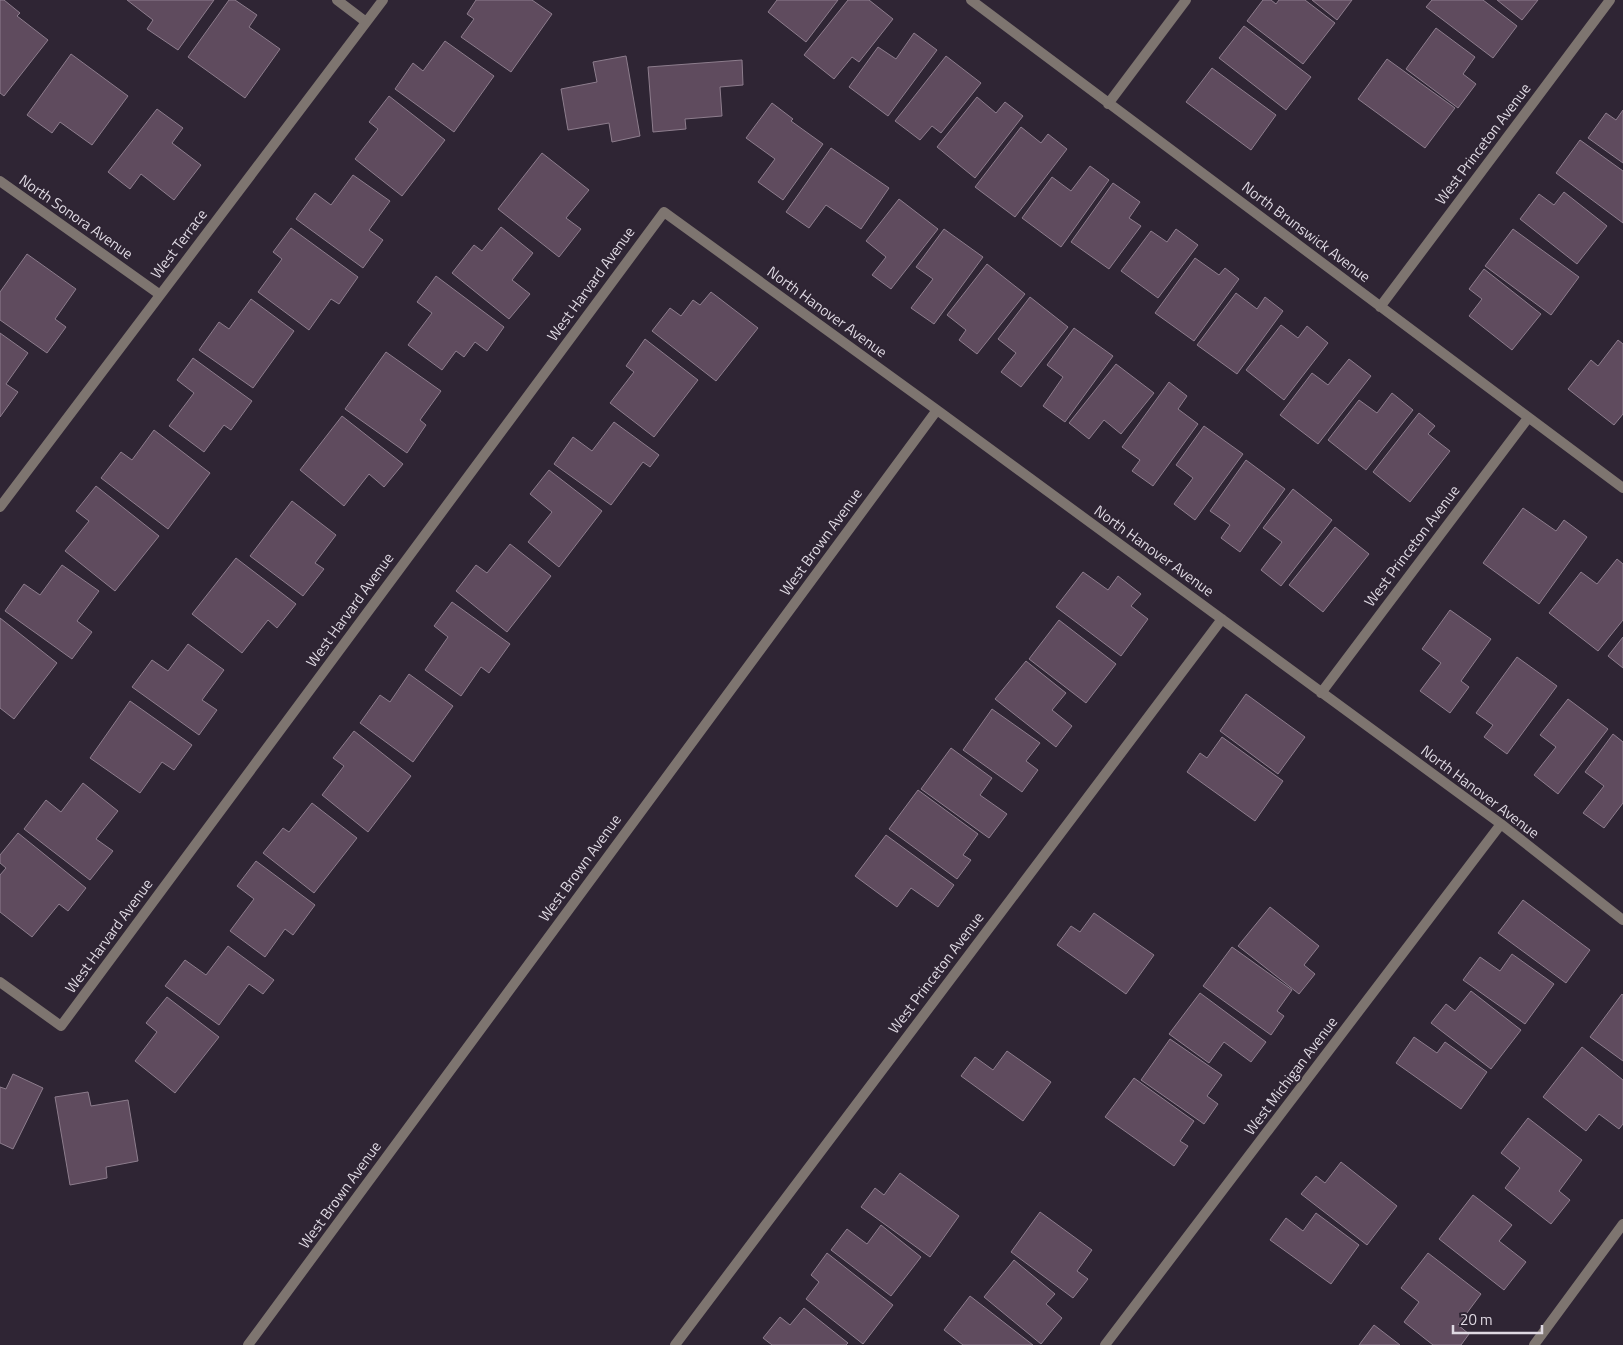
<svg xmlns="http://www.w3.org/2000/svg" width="1623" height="1345" font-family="'Titillium Web',sans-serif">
<rect width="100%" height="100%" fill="#2f2534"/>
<path fill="#5f4b5e" stroke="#8d7d8d" d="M0,0H4L20,13L17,16L48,40L4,96L0,93Z
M127,0H214L178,50L147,29L153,20Z
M229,0H235L257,15L249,27L280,49L245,98L188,57Z
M476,0H532L552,14L511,72L461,37L474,19L467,14Z
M777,0H838L806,42L768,12Z
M848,0H869L893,19L859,62L852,57L834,79L804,55Z
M1263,0H1271L1276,4L1279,0H1305L1335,23L1303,64L1247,21Z
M1312,0H1352L1337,20Z
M1432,0H1483L1517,26L1493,58L1426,7Z
M1497,0H1538L1522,20Z
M1244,26L1311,77L1286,110L1219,58Z
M1436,28L1475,57L1463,74L1476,84L1458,108L1406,69Z
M914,33L937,50L888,116L849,87L878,47L896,59Z
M445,41L494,76L454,132L395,89L413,63L423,71Z
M71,54L128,96L92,145L60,122L52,133L27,115Z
M626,56L640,136L612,142L609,123L568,130L561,89L597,82L593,62Z
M946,56L981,83L941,133L932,126L920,140L895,121Z
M1387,59L1455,108L1425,148L1358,99Z
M742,60L743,85L720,87L722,116L685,119L686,129L653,132L648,67Z
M1212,68L1276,115L1251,150L1186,102Z
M389,96L445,140L402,196L355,159L378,129L369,122Z
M977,97L996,113L1005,102L1023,116L975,178L937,147Z
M772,103L793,119L791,121L823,144L783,200L758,182L775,159L746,138Z
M157,109L183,128L172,143L201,165L174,200L141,174L130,189L108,172Z
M1623,110V163L1588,138L1606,113L1616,120Z
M1021,127L1041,143L1048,134L1067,149L1015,217L975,187Z
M1580,140L1623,171V223L1556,173Z
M831,148L889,188L861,229L826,205L809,228L786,212Z
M542,153L589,190L566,218L581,229L559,257L498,209Z
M1090,166L1109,180L1061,247L1022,218L1052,177L1071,191Z
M353,175L390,201L369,230L383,240L363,268L296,219L315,193L331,205Z
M1113,183L1140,202L1129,218L1141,226L1109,269L1071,242Z
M1564,192L1607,226L1577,264L1520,219L1539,194L1554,205Z
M899,199L938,229L891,289L872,275L886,257L866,241Z
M501,227L533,253L512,280L530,294L509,319L452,273L474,245L482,251Z
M291,228L358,277L339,304L331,299L309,330L258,292L282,259L273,252Z
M944,229L983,257L934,324L911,308L933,279L916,267Z
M1176,229L1198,245L1158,298L1121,271L1151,231L1167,242Z
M1513,229L1579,277L1551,315L1485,266Z
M27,254L76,289L55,319L66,327L47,353L0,320V292Z
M1195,258L1219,275L1225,268L1239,279L1194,341L1155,313Z
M987,264L1025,294L977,354L959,340L966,330L947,315Z
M1484,269L1541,314L1512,350L1469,316L1482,299L1469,289Z
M436,276L504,327L487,351L475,342L464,357L456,351L442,370L408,345L432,313L417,302Z
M711,292L758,328L716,381L652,331L670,308L681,316L693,300L700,305Z
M1236,293L1257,309L1265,297L1283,311L1237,374L1197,345Z
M1030,297L1068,327L1021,387L1001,372L1016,353L998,339Z
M251,299L294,331L253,388L199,350L219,322L229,329Z
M1281,325L1298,338L1307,326L1328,343L1284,400L1246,370Z
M1074,328L1113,356L1065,422L1043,406L1063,377L1047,365Z
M0,333L28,353L6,384L18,392L0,417Z
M645,339L698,380L654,437L610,403L634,372L626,366Z
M1618,340L1623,344V414L1614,425L1568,389L1591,360L1598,366Z
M386,352L441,391L420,420L426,425L407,453L345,409Z
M193,358L252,401L231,430L224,425L204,452L169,426L194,393L177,380Z
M1349,359L1371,376L1318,444L1280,415L1312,373L1328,385Z
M1116,364L1154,393L1121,434L1104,420L1089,439L1069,423Z
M1169,382L1187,396L1178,409L1198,424L1153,486L1132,471L1140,460L1122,447Z
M1392,393L1413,410L1366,470L1328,440L1359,400L1377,413Z
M1419,413L1435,426L1428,434L1450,451L1410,502L1373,472Z
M342,416L403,464L384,487L369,474L344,506L300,470Z
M614,422L659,455L650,467L643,462L611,505L554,464L573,437L592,451Z
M1204,426L1243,454L1195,520L1174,504L1193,478L1176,465Z
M154,430L210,473L168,529L101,478L121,452L132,460Z
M1246,460L1285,489L1240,552L1221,538L1230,525L1210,511Z
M549,470L602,511L559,567L528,542L552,512L530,494Z
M96,486L159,536L115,591L65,551L89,521L76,511Z
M1293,489L1332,520L1281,586L1261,570L1282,542L1263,528Z
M292,501L336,535L315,563L324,569L303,596L250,556Z
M1523,508L1556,531L1564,520L1587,537L1539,604L1483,563Z
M1335,527L1369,554L1323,612L1289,585Z
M510,544L551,576L507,632L456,591L476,565L487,573Z
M236,558L296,604L277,628L268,620L242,653L192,614Z
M1617,559L1623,564V620L1598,651L1549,613L1581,572L1597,584Z
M62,565L99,591L77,621L92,632L72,659L5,611L24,584L40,595Z
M1083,572L1108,590L1118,576L1141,594L1131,606L1148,619L1121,656L1056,607Z
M452,602L510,644L489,673L481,667L461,696L425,670L448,637L434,626Z
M1450,610L1491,639L1461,681L1469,687L1450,713L1420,691L1441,663L1422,649Z
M0,618L57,663L14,719L0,708Z
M1059,620L1116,664L1086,703L1029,659Z
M1623,637V668L1608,656Z
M188,644L224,670L202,700L217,710L199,735L132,687L152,660L168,671Z
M1517,657L1557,686L1507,754L1484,737L1493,725L1476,713Z
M1026,661L1066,693L1052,710L1072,726L1056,747L995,699Z
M409,674L453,706L413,762L360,723L380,695L390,702Z
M1246,694L1305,737L1278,774L1220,731Z
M1568,699L1608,729L1558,794L1534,775L1556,747L1540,735Z
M130,701L192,745L174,770L162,762L140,793L90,758Z
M992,709L1040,743L1026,761L1038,770L1022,792L963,750Z
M354,731L411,776L368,832L322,795L344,766L333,758Z
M1613,734L1623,742V803L1604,828L1583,813L1604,786L1585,772Z
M1222,737L1283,781L1255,821L1187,772L1200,753L1207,758Z
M951,748L992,778L980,795L1007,814L989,838L921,789Z
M83,783L118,811L96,839L113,851L90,880L24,829L46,800L61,812Z
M918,790L978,834L963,855L971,860L957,879L889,829Z
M312,803L357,838L314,893L263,853L283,828L289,832Z
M18,833L86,888L68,911L59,904L32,937L0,912V875L6,868L0,863V855Z
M886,835L954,885L938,907L911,888L897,907L855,876Z
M256,861L315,905L293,935L285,929L265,957L230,931L254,899L237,886Z
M1523,900L1590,950L1566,983L1498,933Z
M1270,907L1319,946L1304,965L1315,974L1299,994L1238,946Z
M1094,913L1154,955L1126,994L1057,945L1071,926L1080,932Z
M228,946L274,980L263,994L249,984L219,1025L165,986L185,960L206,975Z
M1232,947L1292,990L1277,1011L1284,1016L1271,1035L1203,986Z
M1512,954L1554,984L1525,1024L1463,980L1480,957L1500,971Z
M1471,991L1521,1030L1491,1069L1431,1023L1446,1004L1455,1011Z
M1200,993L1266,1042L1251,1062L1224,1042L1209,1063L1169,1034Z
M1622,994L1623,995V1061L1590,1037Z
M167,997L219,1037L175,1093L135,1061L157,1032L146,1023Z
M1414,1037L1437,1053L1445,1042L1487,1072L1461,1109L1396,1063Z
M1170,1039L1222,1075L1207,1096L1218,1104L1204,1124L1141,1080Z
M1582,1047L1623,1080V1124L1619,1129L1599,1114L1586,1131L1543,1097Z
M1007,1051L1051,1082L1023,1121L961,1076L975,1057L993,1070Z
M13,1074L43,1088L13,1149L0,1143V1087L6,1089Z
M1134,1078L1194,1121L1180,1141L1188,1146L1174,1166L1105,1117Z
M88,1092L91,1106L128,1100L138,1161L106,1167L107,1178L70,1185L55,1097Z
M1528,1118L1582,1160L1559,1191L1570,1200L1551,1224L1505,1188L1520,1168L1501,1153Z
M1341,1162L1397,1206L1367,1245L1301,1194L1316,1176L1325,1183Z
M900,1173L959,1216L930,1257L861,1207L875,1188L884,1195Z
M1473,1195L1512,1225L1499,1241L1526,1262L1504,1290L1439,1239Z
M1040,1212L1092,1250L1077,1271L1088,1279L1073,1298L1011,1252Z
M1316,1213L1359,1245L1331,1284L1270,1240L1286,1218L1303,1231Z
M881,1225L921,1257L891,1296L831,1250L847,1229L867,1244Z
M827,1253L893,1305L863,1344L806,1299L819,1282L811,1275Z
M1428,1253L1481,1294L1458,1325L1469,1334L1461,1345H1433L1404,1322L1419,1302L1401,1288Z
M1014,1260L1055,1294L1046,1304L1062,1318L1041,1344L984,1297Z
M970,1296L1033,1345H963L944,1330Z
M804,1308L848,1343L846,1345H772L763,1338L780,1317L790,1325Z
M1374,1325L1400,1345H1359Z"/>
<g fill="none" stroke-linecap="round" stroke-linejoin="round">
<path stroke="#7e7570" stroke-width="10" d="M337,0L366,22
M971,0L1623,488
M1108,104L1186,0
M0,181L159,294
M1380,307L1610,0
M0,507L383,0
M1321,693L1528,418
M0,982L61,1026L664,212L937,410L1501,824L1623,920
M248,1345L937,410
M675,1345L1222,619
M1105,1345L1501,824
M1534,1345L1623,1224"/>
</g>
<g text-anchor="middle" stroke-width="4" stroke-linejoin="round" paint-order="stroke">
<g font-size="15" fill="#dfd9e3" stroke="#2f2534">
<text transform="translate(1483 144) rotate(-53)" y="5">West Princeton Avenue</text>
<text transform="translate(76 217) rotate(35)" y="5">North Sonora Avenue</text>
<text transform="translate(1306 232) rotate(37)" y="5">North Brunswick Avenue</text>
<text transform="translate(179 244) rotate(-53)" y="5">West Terrace</text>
<text transform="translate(591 284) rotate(-54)" y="5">West Harvard Avenue</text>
<text transform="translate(827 312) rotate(36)" y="5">North Hanover Avenue</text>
<text transform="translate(821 542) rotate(-54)" y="5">West Brown Avenue</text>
<text transform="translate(1412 546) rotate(-53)" y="5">West Princeton Avenue</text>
<text transform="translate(1154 551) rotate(36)" y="5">North Hanover Avenue</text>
<text transform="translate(350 610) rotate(-54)" y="5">West Harvard Avenue</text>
<text transform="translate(1480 792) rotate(37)" y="5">North Hanover Avenue</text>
<text transform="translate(580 868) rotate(-54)" y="5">West Brown Avenue</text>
<text transform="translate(109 936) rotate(-54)" y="5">West Harvard Avenue</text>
<text transform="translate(936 973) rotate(-53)" y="5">West Princeton Avenue</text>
<text transform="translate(1291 1076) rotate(-53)" y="5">West Michigan Avenue</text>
<text transform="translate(340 1195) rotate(-54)" y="5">West Brown Avenue</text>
</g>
</g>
<path d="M1453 1325v8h89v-8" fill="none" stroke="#dfd9e3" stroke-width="2.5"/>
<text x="1460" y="1325" font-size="15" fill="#dfd9e3" stroke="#2f2534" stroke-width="4" paint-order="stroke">20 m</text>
</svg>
